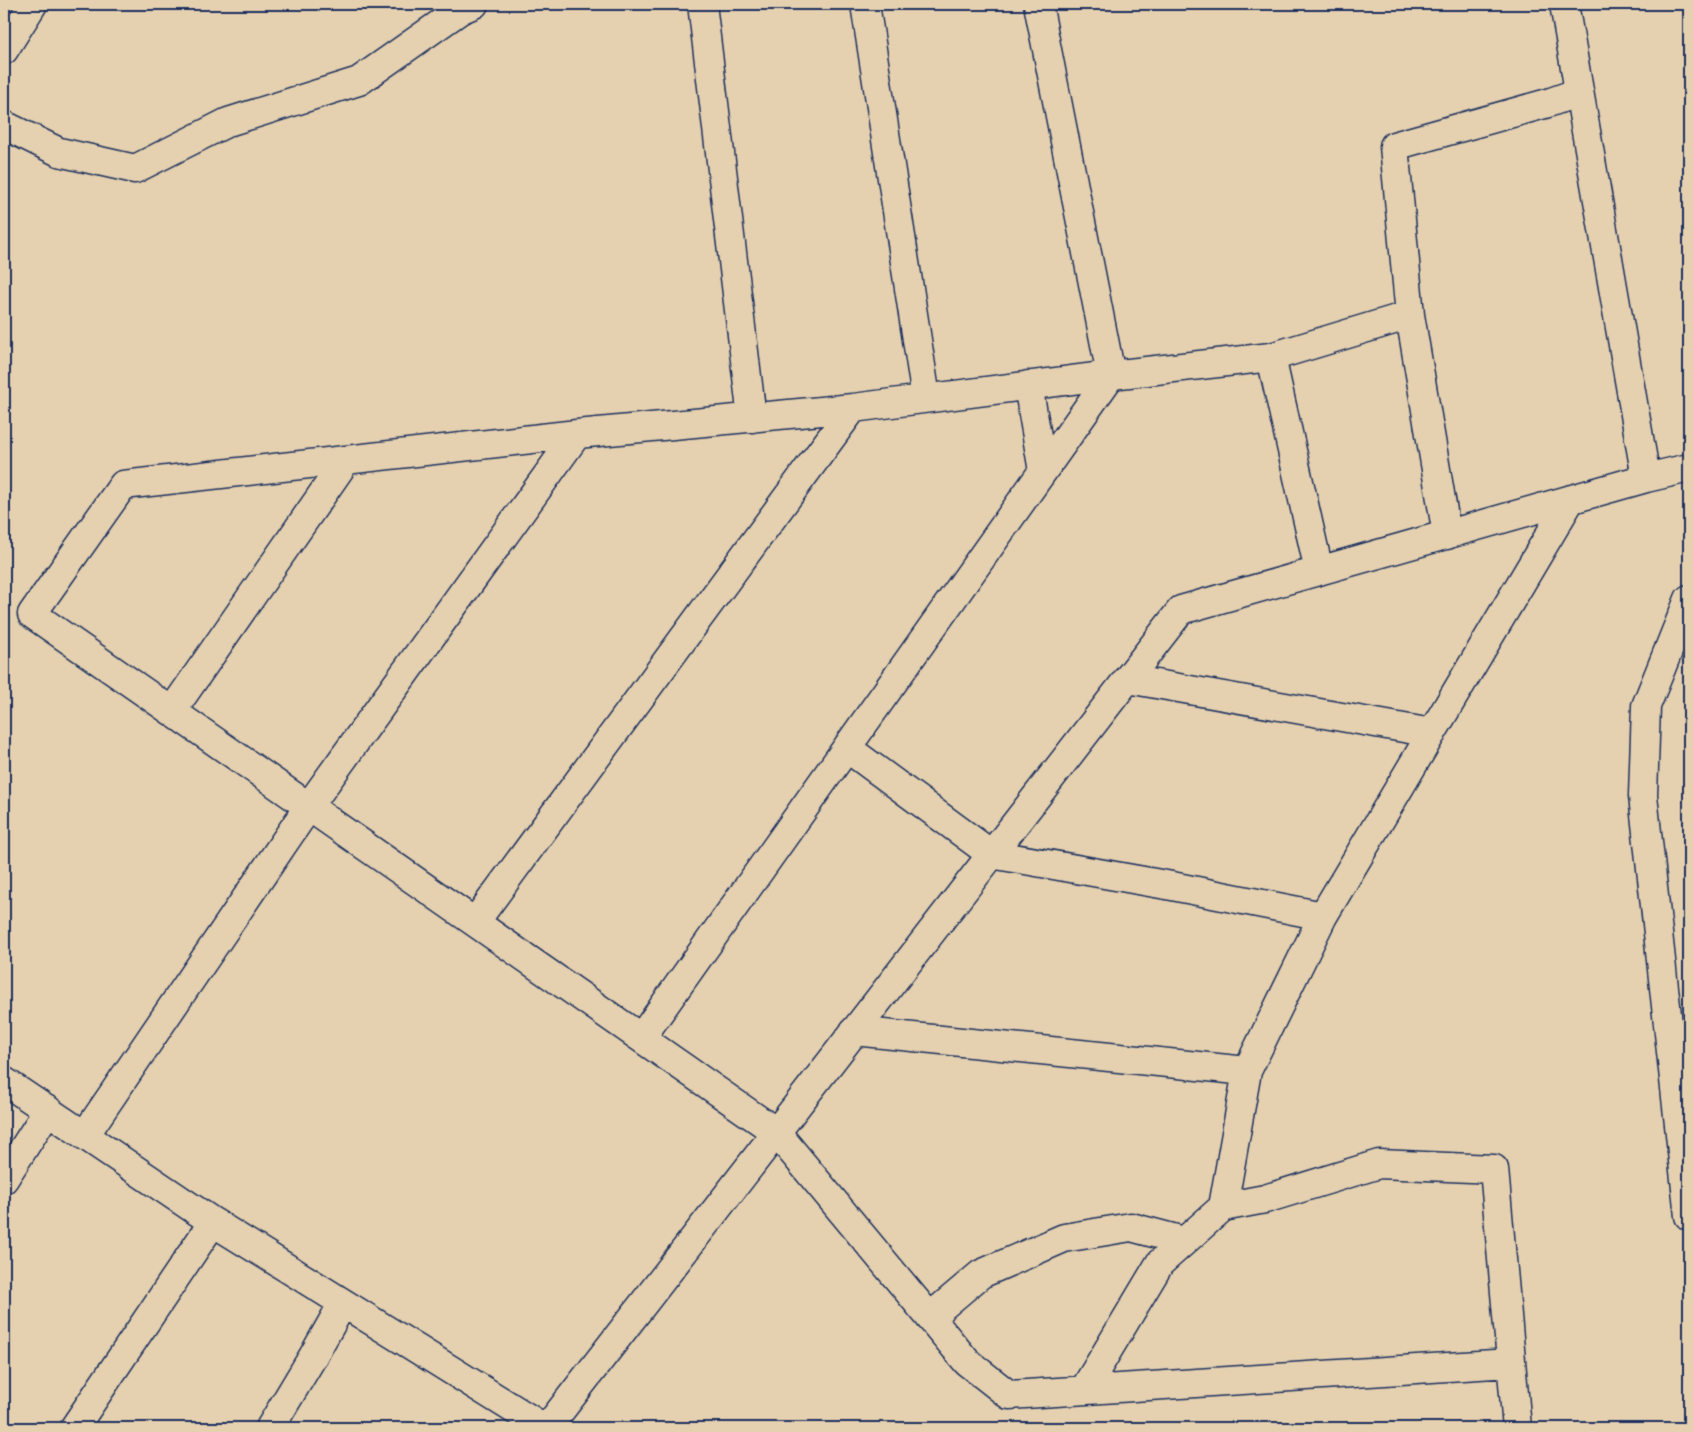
<svg xmlns="http://www.w3.org/2000/svg" width="1693" height="1432" font-family="'Balsamiq Sans',sans-serif">
<rect width="100%" height="100%" fill="#e5d1af"/>
<filter id="ink" filterUnits="userSpaceOnUse"><feTurbulence type="fractalNoise" baseFrequency=".02" numOctaves="2"/><feDisplacementMap in="SourceGraphic" scale="10" xChannelSelector="R" yChannelSelector="G"/><feConvolveMatrix kernelMatrix="1 2 1 2 8 2 1 2 1" color-interpolation-filters="sRGB"/></filter>
<g filter="url(#ink)">
<g fill="none" stroke-linecap="round" stroke-linejoin="round">
<defs>
<path id="minor" d="M702,4L752,418
M865,4L926,398
M1564,4L1646,478L1689,468
M4,125L59,152L135,169L228,122L359,81L460,10L474,4
M1271,357L1410,315
M1028,385L1043,471
M1447,535L1410,315L1394,146L1548,103L1579,92
M1319,571L1271,357L1111,375L853,408L577,434L123,485L32,614L776,1132L967,1362L1009,1395L1510,1363
M1689,599L1646,706L1643,796L1689,1216
M1128,679L1432,733
M172,711L346,460
M847,748L991,854L1172,886L1323,916
M475,922L853,408
M854,1031L1247,1071
M641,1038L1111,375L1038,4
M4,1081L213,1222L544,1428
M85,1135L309,806L577,434
M4,1179L48,1110
M1223,1207L1247,1071L1323,916L1571,499
M930,1317L981,1274L1064,1238L1131,1227L1184,1241
M1084,1390L1160,1263L1223,1207L1265,1199L1379,1164L1494,1169L1517,1428
M74,1428L213,1222
M270,1428L312,1358L343,1303
M547,1428L1181,610L1646,478"/>
<path id="major" d="M4,50L33,4"/>
</defs>
<use href="#minor" stroke="#1b2f5e" stroke-width="31"/>
<use href="#major" stroke="#1b2f5e" stroke-width="31"/>
<use href="#minor" stroke="#e5d1af" stroke-width="28"/>
<use href="#major" stroke="#e5d1af" stroke-width="28"/>
</g>
</g>
<rect width="1693" height="1432" fill="none" stroke="#e5d1af" stroke-width="20"/>
<rect x="10" y="10" width="1673" height="1412" fill="none" stroke="#1b2f5e" stroke-width="2" filter="url(#ink)"/>
</svg>
